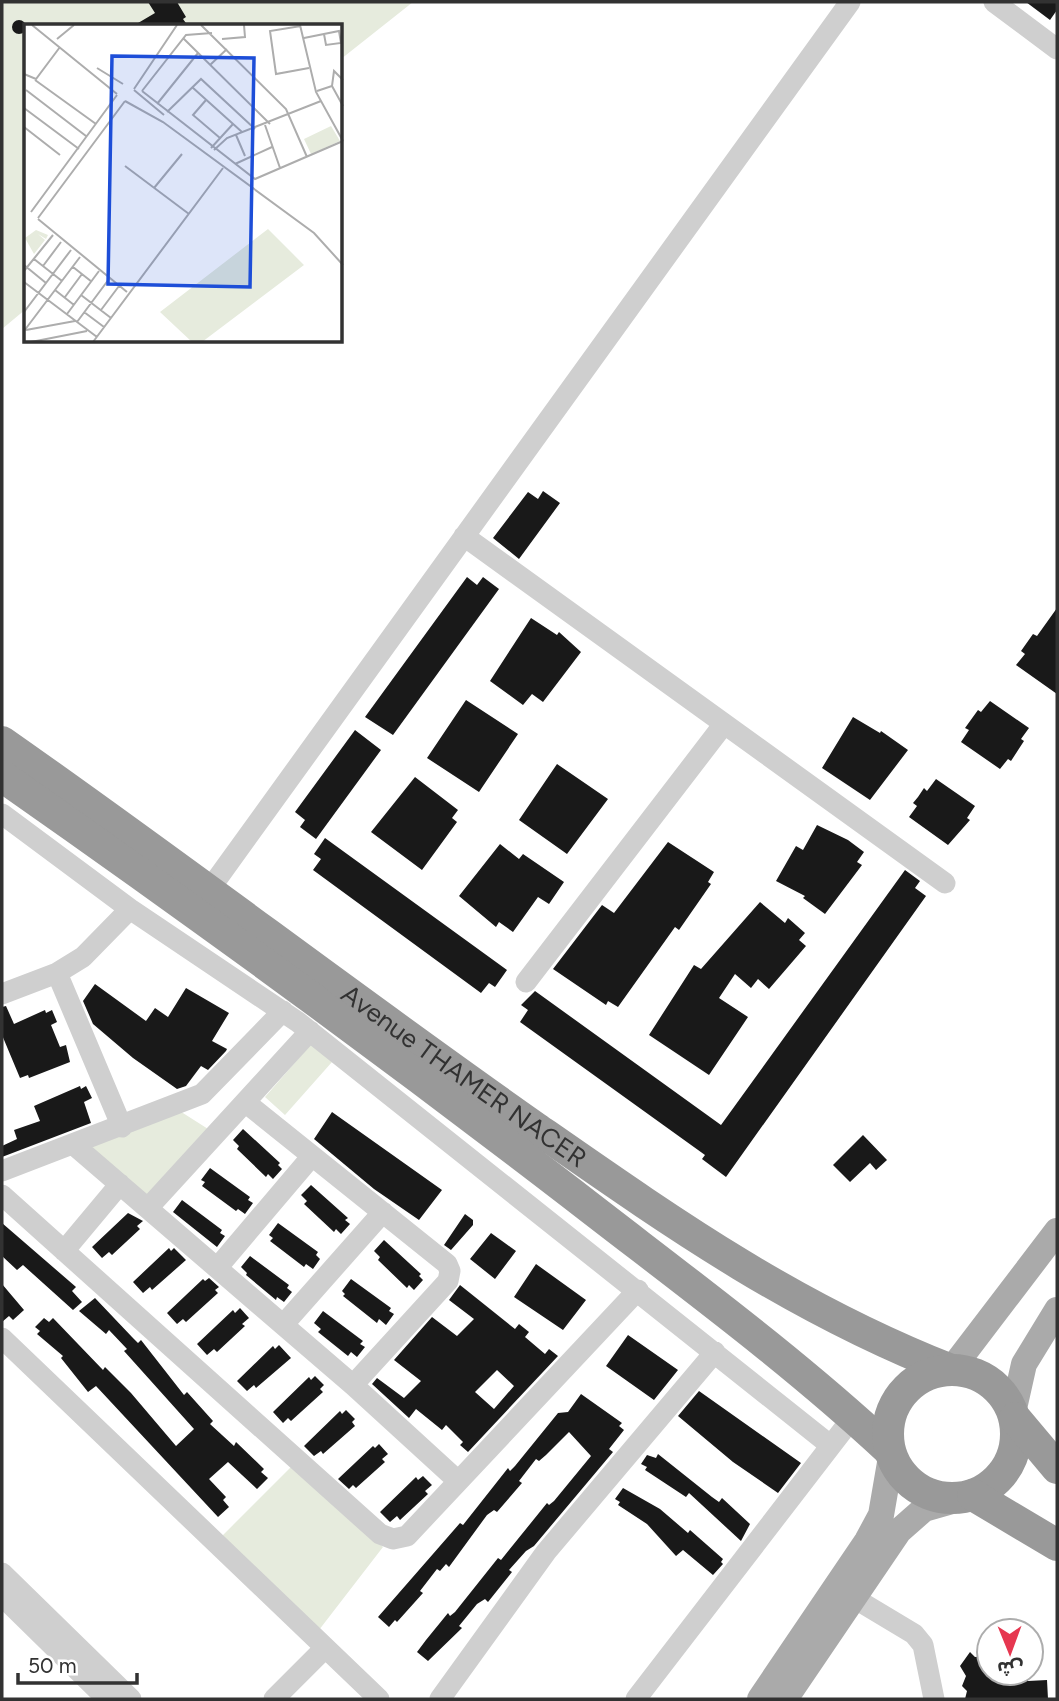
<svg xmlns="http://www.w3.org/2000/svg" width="1059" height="1701" font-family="Figtree,'Noto Sans Arabic',sans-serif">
<rect width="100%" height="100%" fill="#fff"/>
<path fill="#e6ebdd" d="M2,2H413L341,59V26H26V309L2,329Z
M312,1043L332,1062L285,1115L265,1097Z
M175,1108L216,1134L148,1203L86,1149Z
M293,1465L383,1547L319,1630L219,1539Z"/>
<path fill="#191919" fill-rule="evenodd" d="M148,2H177L186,17L183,19L188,26H133L155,13Z
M1026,2H1057V10L1050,20Z
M12 27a7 7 0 1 1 14 0a7 7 0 1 1-14 0Z
M543,491L560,503L519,559L493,538L528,492L538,499Z
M467,577L477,585L483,577L499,589L393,735L365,717Z
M1057,608V694L1016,665L1025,654L1021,651L1033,634L1037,636Z
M531,618L557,635L559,632L581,652L543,702L532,694L523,705L490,681Z
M466,700L518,734L479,792L427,758Z
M990,701L1029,728L1021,739L1024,741L1011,761L1008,759L1000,769L961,742L969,730L965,728L978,710L981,712Z
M853,717L880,733L881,731L908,750L870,800L822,768Z
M355,730L381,750L316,839L300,827L305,820L295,812Z
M557,764L608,799L567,854L519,820Z
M415,777L458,810L452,818L457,822L422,870L371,832Z
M936,779L975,806L967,818L970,820L948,845L909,817L917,806L913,803L918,797L924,788L927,791Z
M817,825L848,840L864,852L857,862L862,865L825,914L803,898L805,896L776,881L796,846L803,850Z
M325,838L507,970L495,987L489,983L481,993L313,870L321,859L314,854Z
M668,842L714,872L708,882L711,884L679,930L675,927L618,1007L608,1001L606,1005L553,969L602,905L614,913Z
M500,844L519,859L523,854L564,882L549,904L538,897L513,932L499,922L496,927L459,896Z
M905,870L920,881L915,888L926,896L726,1177L702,1159L705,1155L520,1022L528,1010L521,1005L535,991L721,1125Z
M760,902L785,923L788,918L805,933L799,940L806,946L769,989L758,979L751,988L735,974L719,998L748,1017L709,1075L649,1035L694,965L701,969Z
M95,984L146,1021L155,1008L168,1017L186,988L229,1013L212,1041L227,1049L226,1051L208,1070L201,1066L186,1086L177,1089L133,1058L93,1024L83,1001Z
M6,1006L14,1024L45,1010L46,1013L52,1010L57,1022L51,1025L60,1047L66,1045L70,1062L29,1078L28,1075L20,1078L2,1035V1007Z
M80,1086L81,1089L86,1086L92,1098L84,1102L91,1123L2,1157V1146L17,1139L14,1130L40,1121L34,1106Z
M332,1112L442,1190L419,1220L374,1189L314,1139Z
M243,1129L280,1163L278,1165L282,1169L273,1179L268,1174L266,1177L237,1149L239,1146L233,1140Z
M863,1135L887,1160L876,1170L870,1163L850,1182L833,1165Z
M210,1168L250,1197L248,1200L253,1203L245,1214L238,1209L236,1211L202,1186L205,1182L201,1180Z
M311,1185L348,1218L345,1220L350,1224L341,1234L336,1229L334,1232L304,1204L307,1201L301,1195Z
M182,1200L222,1230L220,1233L225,1236L217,1247L173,1212Z
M128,1213L143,1221L137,1226L140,1229L112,1255L109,1252L102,1258L92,1247Z
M465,1214L473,1220V1225L451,1250L444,1245Z
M2,1223L76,1287L72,1291L82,1302L73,1310L23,1265L17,1270L2,1256Z
M278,1223L318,1252L316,1255L320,1259L313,1269L306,1264L304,1267L270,1241L273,1238L269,1235Z
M491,1233L516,1251L495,1279L470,1259Z
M384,1240L421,1274L419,1276L423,1280L414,1290L409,1285L407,1288L378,1260L380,1257L374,1251Z
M169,1248L171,1251L174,1248L186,1260L152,1290L150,1287L143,1293L133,1282Z
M250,1256L289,1285L287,1288L292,1292L284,1302L277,1297L276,1300L246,1275L247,1273L241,1267Z
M536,1264L586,1300L563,1330L514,1297Z
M209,1278L219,1287L215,1290L218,1293L186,1322L183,1319L177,1324L167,1313L203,1279L205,1281Z
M351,1279L391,1308L389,1311L394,1314L386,1325L379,1319L377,1323L343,1296L345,1294L342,1291Z
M2,1284L24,1310L13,1320L9,1316L2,1322Z
M460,1285L515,1329L519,1324L529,1332L525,1337L545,1354L549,1349L558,1356L468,1452L460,1445L463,1442L446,1425L442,1430L416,1409L409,1418L372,1384L377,1378L404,1398L421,1381L394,1360L432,1317L457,1336L474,1319L449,1300ZM497,1370L514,1386L494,1409L475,1392Z
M95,1298L132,1337L138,1343L141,1340L184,1395L187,1392L213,1421L210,1424L234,1446L236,1442L264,1469L261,1472L268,1478L257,1489L228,1462L209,1479L226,1497L223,1500L229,1507L218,1517L96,1386L88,1392L61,1358L63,1356L37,1334L40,1331L35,1327L44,1318L49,1322L53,1318L103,1370L105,1367L131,1393L176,1446L194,1429L124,1351L127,1349L109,1330L106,1334L79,1311Z
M240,1308L249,1318L242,1324L245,1326L217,1352L214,1349L207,1355L197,1344L233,1310L235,1313Z
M323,1311L363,1341L360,1344L365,1347L357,1357L351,1352L348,1356L318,1332L321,1329L314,1323Z
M628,1335L678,1370L654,1400L606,1366Z
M279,1345L291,1358L256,1388L254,1385L247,1391L237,1381L273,1346L275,1349Z
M315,1376L324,1385L320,1389L323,1392L291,1421L288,1418L283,1423L273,1412L309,1377L311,1380Z
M699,1391L801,1463L778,1493L733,1462L678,1416Z
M581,1394L622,1423L619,1426L624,1430L609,1449L613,1452L534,1546L526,1551L509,1570L512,1572L488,1602L485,1599L477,1604L459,1626L462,1628L428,1661L417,1652L426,1640L448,1613L450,1616L455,1612L498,1558L501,1560L547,1503L549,1505L554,1501L591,1456L569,1432L546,1455L539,1461L536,1459L519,1481L522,1483L497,1512L494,1510L487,1515L449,1567L446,1564L440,1571L437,1569L420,1591L423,1593L397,1622L395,1620L389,1627L378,1617L460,1523L463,1525L508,1468L510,1471L515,1466L558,1413L568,1412Z
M346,1410L355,1419L352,1422L355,1426L323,1454L321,1451L314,1456L304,1446L340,1411L342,1414Z
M379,1444L388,1454L382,1459L385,1462L356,1488L353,1485L349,1489L338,1479L373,1446L375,1448Z
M658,1454L712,1497L719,1502L722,1498L750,1524L741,1541L689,1493L686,1497L645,1470L647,1467L641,1464L647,1455L656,1458Z
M423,1476L432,1485L425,1491L428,1494L400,1520L397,1516L390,1522L380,1512L416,1477L418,1480Z
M623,1488L660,1509L688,1533L690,1530L723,1559L721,1562L723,1564L713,1575L683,1550L676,1556L647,1524L618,1505L620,1502L615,1499Z
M970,1652L975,1657L989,1656V1673H1027L1028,1681L1047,1680L1048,1699H965L967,1691L962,1686L966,1676L960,1666Z"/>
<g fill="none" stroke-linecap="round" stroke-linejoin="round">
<path stroke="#cfcfcf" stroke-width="21" d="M994,2L1057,49
M464,536L945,883
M2,814L130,909L298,1022L830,1445
M209,890L850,2
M57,973L122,1127
M526,982L724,724
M2,994L57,973L83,957L130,909
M245,1102L447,1264L450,1271L448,1281L353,1385
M74,1145L353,1385L458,1481
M2,1171L202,1094L283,1011
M2,1195L380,1534L393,1539L407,1536L638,1290
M148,1208L310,1031
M64,1251L120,1184
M217,1268L312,1156
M283,1325L383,1212
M2,1338L379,1699
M2,1573L131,1699
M2,1596L107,1699
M854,1598L914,1634L923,1645L934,1699
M274,1699L325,1648
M440,1699L546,1552L715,1352
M636,1699L853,1417"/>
<path stroke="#aaa" stroke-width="26" d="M951,1370L1057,1231
M1013,1413L1024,1364L1057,1310
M760,1699L867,1541L881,1515L891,1457
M785,1699L899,1531L924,1509L966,1497"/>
<g stroke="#999" stroke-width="32">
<path id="s1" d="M2,742C182,868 356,1002 536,1128C674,1224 793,1308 951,1370"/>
<path d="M2,776C195,911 385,1050 571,1193C679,1277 789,1357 889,1450"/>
<circle cx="952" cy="1434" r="64"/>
<path d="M1015,1418L1057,1468"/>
<path d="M973,1495L1057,1545"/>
</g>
</g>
<g text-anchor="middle" stroke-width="7" stroke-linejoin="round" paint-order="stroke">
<g font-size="26" fill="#323232" stroke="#fff">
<text dy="9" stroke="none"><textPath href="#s1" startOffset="570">Avenue THAMER NACER</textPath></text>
</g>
</g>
<g transform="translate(24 24)">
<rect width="318" height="318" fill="#fff"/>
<path d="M307,102L316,117L287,130L280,115ZM244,205L280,241L178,318H168L136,288ZM12,206L24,211L22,215L14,210L21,216L10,230L1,214Z" fill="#e6ebdd"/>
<path fill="none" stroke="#adadad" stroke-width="2" d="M8,1L93,70M177,1L262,85L283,133M276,1L292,68L319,117M277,2L246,7L252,50L285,44M159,14L246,100M280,14L315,7L317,19L302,21L300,10M33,15L50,1M198,15L221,13L220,1M186,41L203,25M73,44L99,60M0,50L12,55L36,23M11,56L72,100M308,62L319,82M168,63L218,108M110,65L153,1M2,66L62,112M110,66L140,91M118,67L231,155L319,117M118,67L162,11L188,9M293,67L308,62L310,47L319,56M182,76L169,91L196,114M101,77L139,98L290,209L319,241M133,80L174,29M0,84L55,125M143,88L177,55L231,105M241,101L256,144M0,103L36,131M212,111L221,132M187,124L209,100M190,126L203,114L297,77M211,140L248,123M101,142L165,190M130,164L158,130M7,188L93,71M14,194L101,77M14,195L103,268M10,235L38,257M0,241L22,259M19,242L37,218M49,243L68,258M0,247L29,211M0,258L73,313M31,266L50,281M57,271L87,294M41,273L58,250M77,286L95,262M0,288L47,226M60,288L80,303M43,290L75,247M53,298L85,255M2,306L51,297M0,307L56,233M7,318L63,307M69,318L199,144"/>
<path fill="#1d4ed8" fill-opacity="0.15" stroke="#1d4ed8" stroke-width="3.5" d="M88,32L230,34L226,263L84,260Z"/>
<rect width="318" height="318" fill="none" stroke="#323232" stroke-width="3.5"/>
</g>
<rect width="1059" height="1701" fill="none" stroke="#323232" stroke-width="7"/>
<g transform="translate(1010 1652) rotate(179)"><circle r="33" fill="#ffffff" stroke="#adadad" stroke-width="2"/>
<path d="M0-5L12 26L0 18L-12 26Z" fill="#e63750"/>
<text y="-10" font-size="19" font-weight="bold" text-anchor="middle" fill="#323232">ش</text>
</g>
<path d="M18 1673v10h119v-10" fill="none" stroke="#323232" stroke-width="3.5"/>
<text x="28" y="1673" font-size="21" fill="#323232" stroke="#ffffff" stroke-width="5" paint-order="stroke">50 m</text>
</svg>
